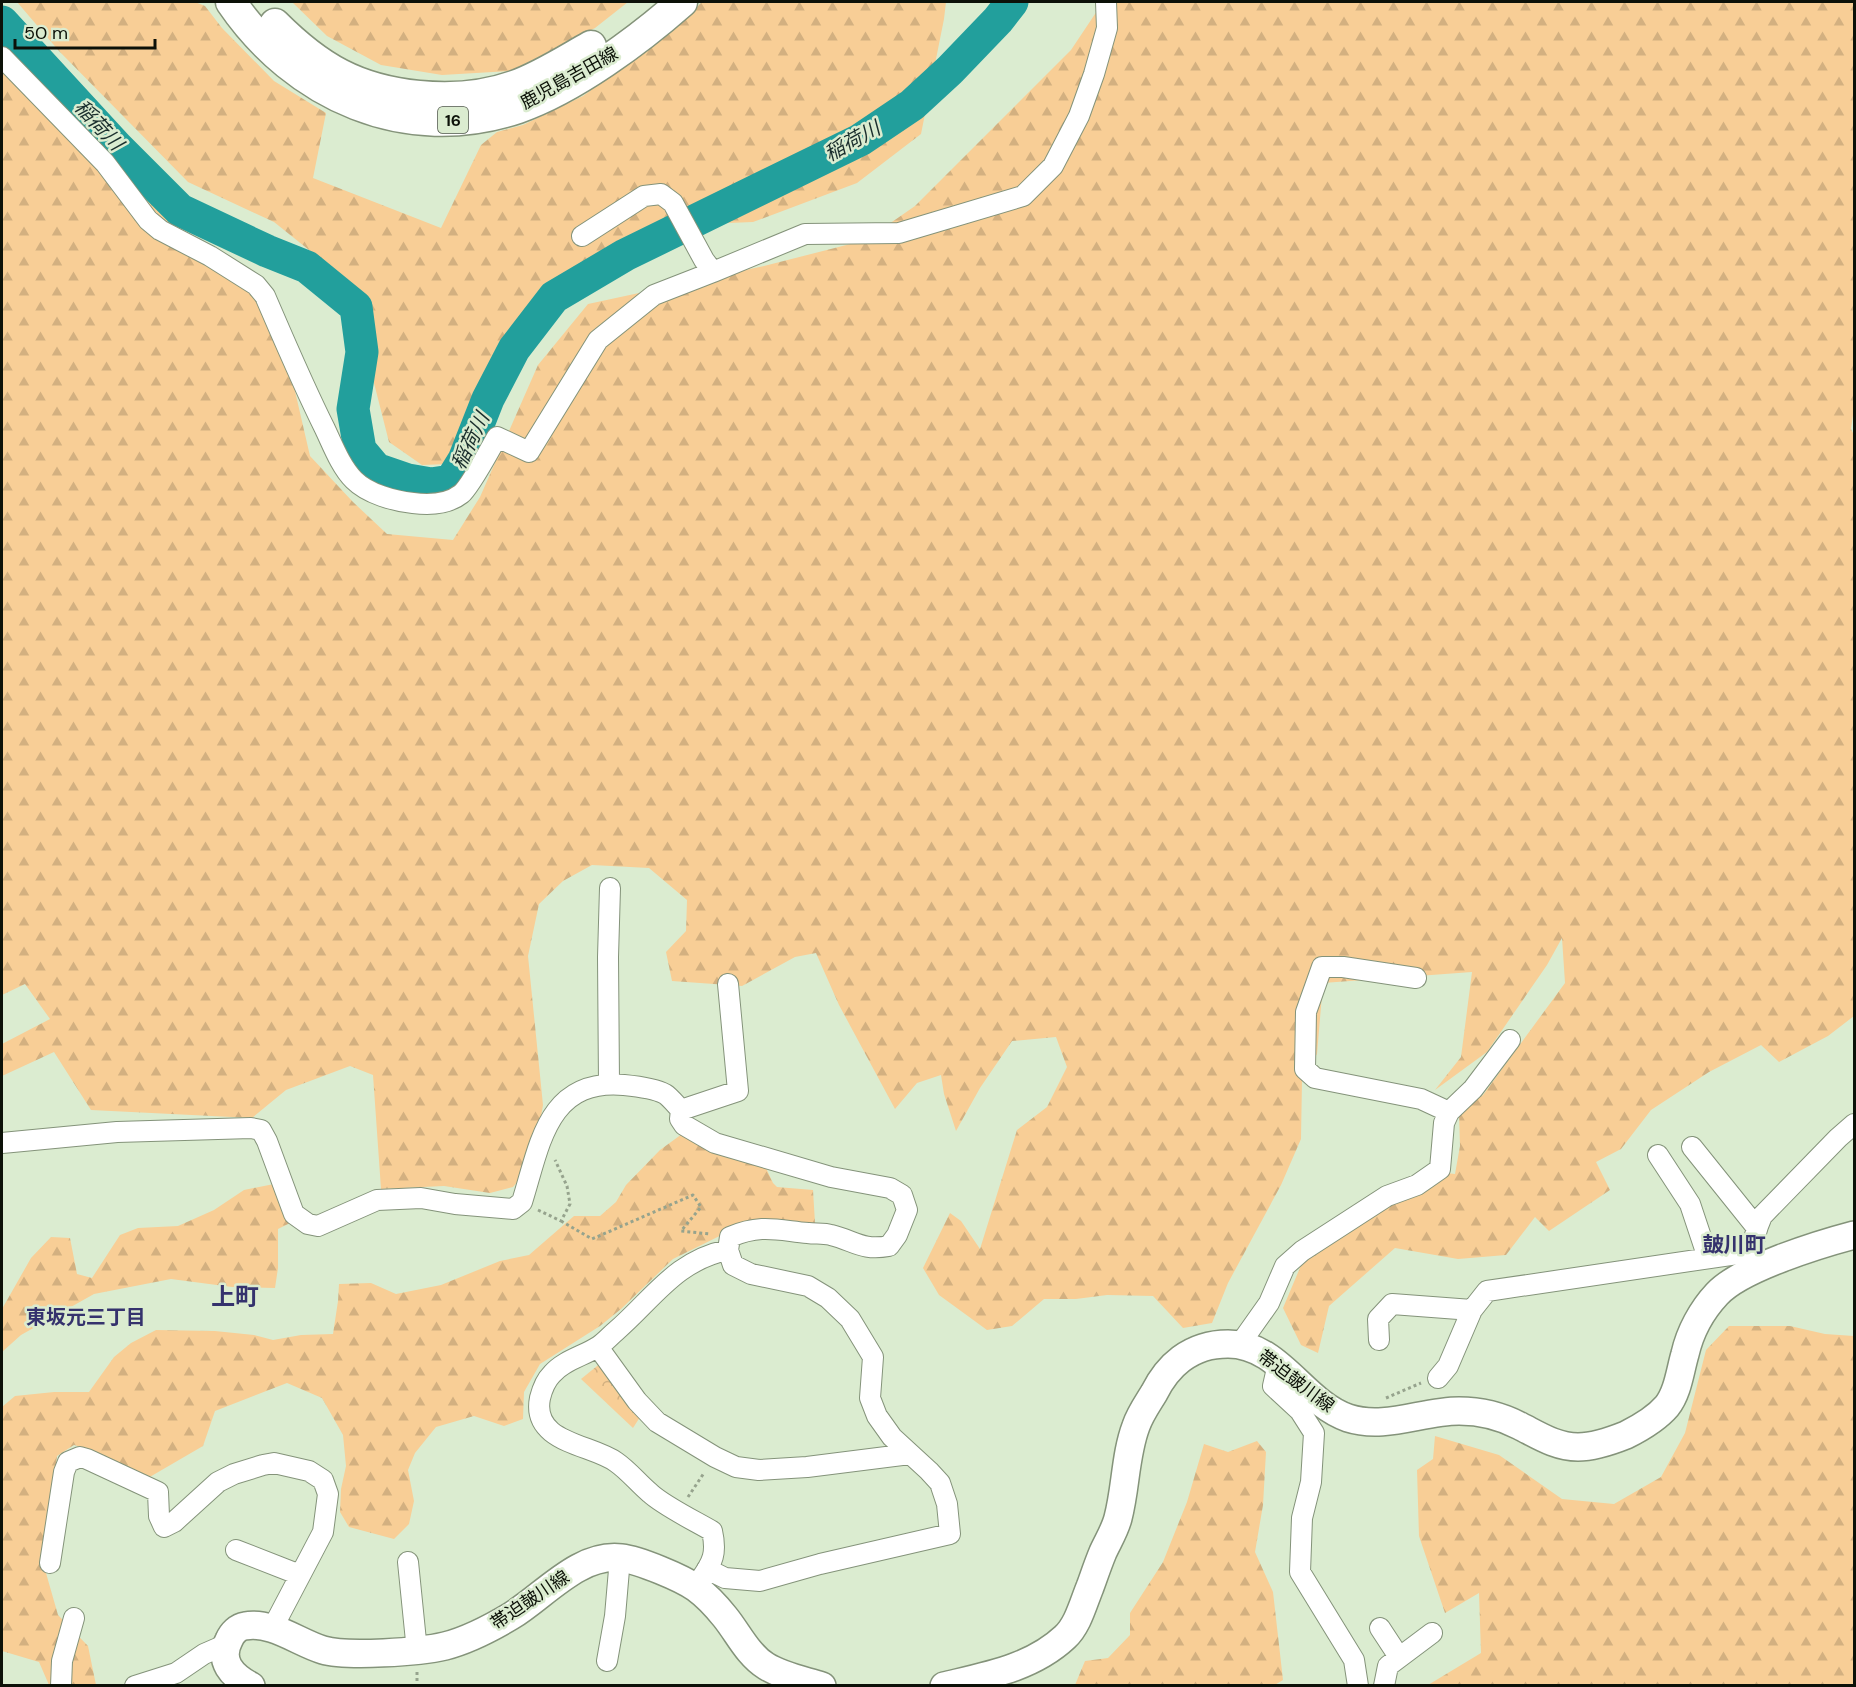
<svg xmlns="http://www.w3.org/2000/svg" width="1856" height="1687" font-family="'DM Sans','Noto Sans JP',sans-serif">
<defs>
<pattern id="forest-firs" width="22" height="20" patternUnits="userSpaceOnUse" patternTransform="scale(1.5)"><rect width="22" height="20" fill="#f8ce96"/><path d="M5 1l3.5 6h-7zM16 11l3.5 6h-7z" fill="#d3b080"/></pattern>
<pattern id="park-crowns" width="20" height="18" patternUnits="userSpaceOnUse" patternTransform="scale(1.5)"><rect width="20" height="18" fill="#f8ce96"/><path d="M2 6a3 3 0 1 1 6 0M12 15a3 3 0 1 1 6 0" fill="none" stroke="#d3b080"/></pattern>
</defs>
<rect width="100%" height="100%" fill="#dbecd0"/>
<path fill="url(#forest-firs)" d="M17,2H195L205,6L222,28L274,81L326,113L313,178L441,228L481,145L497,132L523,125L583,96L650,46L670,33L702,2H946L944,19L921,134L857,183L753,222L654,226L585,261L523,323L450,464L422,465L389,442L362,336L334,270L274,222L188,182L59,51Z
M292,2H628L595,28L511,71L442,75L381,65L327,36Z
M1103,2H1854V408L1851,429L1854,435V1016L1828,1036L1779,1062L1761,1045L1709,1072L1651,1110L1621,1149L1596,1162L1610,1190L1549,1231L1535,1217L1506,1255L1458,1259L1395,1248L1329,1306L1318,1353L1301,1345L1283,1308L1302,1263L1345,1226L1420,1170L1455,1174L1460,1146L1459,1112L1483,1095L1565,983L1562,938L1547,965L1487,1052L1435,1090L1461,1057L1472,972L1323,983L1317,1054L1302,1080L1301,1139L1281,1185L1228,1283L1212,1323L1183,1328L1153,1296L1107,1295L1076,1299H1044L1012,1326L987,1330L939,1295L923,1268L950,1213L961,1221L980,1249L1017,1130L1047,1107L1067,1067L1056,1037L1012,1041L980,1088L956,1131L944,1094L941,1075L917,1083L895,1109L839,1005L816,953L795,957L742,986L672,981L666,952L686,931L687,900L649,868L592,865L563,881L539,904L528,956L543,1105L533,1163L513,1187L490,1193L444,1186L381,1189L373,1075L350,1066L286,1090L252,1118L91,1110L54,1052L2,1076V1044L50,1019L25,984L2,995V43L86,137L182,235L239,268L280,326L310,456L353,502L387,534L453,540L480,497L538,365L588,304L764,266L866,240L915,206L1071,50Z
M682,1134L765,1166L773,1183L777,1187L813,1190L815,1223L752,1220L673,1259L621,1309L600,1326L540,1364L524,1392L523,1419L504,1426L474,1416L436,1427L415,1453L408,1470L414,1501L409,1524L394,1539L349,1527L340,1512L341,1489L346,1466L343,1435L322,1398L287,1383L215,1411L203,1446L148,1478L91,1450L74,1445L57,1456L44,1566L58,1615L88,1646L96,1685H49L39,1662L2,1651V1407L15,1396L54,1392H89L114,1357L131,1343L156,1330L215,1331L254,1335L273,1340L301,1335L333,1334L338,1301L339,1284L371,1283L396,1294L441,1285L500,1261L529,1255L574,1216H600L616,1202L626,1185L660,1150Z
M274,1184L290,1223L278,1229V1268L275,1288L232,1287L171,1279L94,1294L21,1335L2,1352V1309L31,1258L51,1237L70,1238L77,1274L92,1278L120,1235L138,1228L178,1226L214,1210L244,1190Z
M1729,1326H1790L1825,1334L1854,1336V1685H1428L1481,1653L1479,1593L1445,1613L1419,1536L1417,1470L1433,1459L1435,1436L1499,1455L1562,1499L1614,1504L1661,1477L1685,1433L1706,1350Z
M1257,1441L1266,1452L1263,1505L1255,1552L1273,1592L1283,1680L1273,1686L1075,1685L1085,1661L1108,1658L1130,1635V1613L1163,1562L1187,1502L1204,1444L1228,1452Z"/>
<path fill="url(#park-crowns)" d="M602,1362L642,1414L633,1428L581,1379Z"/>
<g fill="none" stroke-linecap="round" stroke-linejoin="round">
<path stroke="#229f9c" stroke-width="33" d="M2,22L117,147L180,210L267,251L307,267L356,307L362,352L353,409L360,450L376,469L408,480L431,484L451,481L464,460L488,399L514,349L554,297L625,255L860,140L912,105L950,70L998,20L1012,2"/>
<defs>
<path id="street" d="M2,57L105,163L148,220L160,230L210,256L256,285L265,296C284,340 303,385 325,429C333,446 341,467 354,480C368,494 394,501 413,503C429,505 447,505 461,494C470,487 490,449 497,437L529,452L598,340L654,295L713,272
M582,236L644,196L661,194L673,203L704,260L713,272L805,234L899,233L1023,196L1053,166L1079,116L1094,74L1107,28L1106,2
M1416,978L1343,967H1322L1306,1012L1305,1069L1315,1078L1421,1099L1449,1112
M609,1084L608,957L610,888
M2,1143L117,1132L251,1128L261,1130L267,1141L294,1214L308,1224L318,1226L377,1200L421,1198L455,1204L513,1209L522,1202C540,1145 547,1078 624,1085C634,1086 656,1089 665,1094C670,1097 676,1105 681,1110
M1692,1147L1757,1228
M1658,1155L1690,1204L1708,1258
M1754,1265C1750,1248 1755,1232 1762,1216L1838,1138L1854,1124
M1379,1340L1378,1319L1392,1304L1472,1310
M1240,1344L1269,1303L1285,1266L1302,1251L1387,1196L1417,1185L1440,1169L1444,1123L1449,1112L1473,1089L1510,1040
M598,1347L637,1401L657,1422L715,1457L736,1467L759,1470L807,1467L910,1454
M1278,1364L1273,1386L1300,1411L1314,1433L1311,1482L1302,1518L1300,1572L1354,1660L1358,1686
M1438,1378L1448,1366L1472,1310L1487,1291L1751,1252
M236,1550L300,1575
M408,1562L417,1651
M50,1563L64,1472L68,1462L80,1457L87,1459L158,1492L159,1516L164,1527L174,1522L218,1482L234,1474L263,1465L274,1463L309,1471L323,1480L328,1494L323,1532L272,1629
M707,1569L725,1578L760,1581L820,1564L950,1534L947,1504L940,1483L929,1471L892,1437L877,1416L870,1398L873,1357L850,1319L828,1298L808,1286L751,1274L733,1265L728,1250L730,1237C761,1224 776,1230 808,1233C815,1234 824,1233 831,1235C855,1241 862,1251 889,1246L897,1235L907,1210L902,1195L890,1188L831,1177L715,1143L684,1125L680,1119L681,1110L738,1091L728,984
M700,1580C713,1562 717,1553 712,1531C695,1521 664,1506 650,1493C638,1483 629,1471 616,1462C591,1444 531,1443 540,1398C542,1390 546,1380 552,1374C564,1360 584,1356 599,1346C605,1342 610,1336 616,1331C653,1299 676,1260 728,1250
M1380,1628L1399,1657
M607,1661L615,1616L620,1558
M61,1686L62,1661L74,1618
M135,1686L176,1673L204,1654L227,1644
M1384,1686L1388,1666L1432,1633"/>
<path id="secondary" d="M251,1686C232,1676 218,1661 229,1640C232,1633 238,1627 245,1626C272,1621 299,1643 323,1650C347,1657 420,1652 445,1646C468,1640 491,1628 511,1616C544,1596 579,1553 621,1558C639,1560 682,1578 696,1588C707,1596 717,1607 725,1617C738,1633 748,1655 766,1666C782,1676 803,1680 822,1686
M944,1686C986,1676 1032,1668 1065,1637C1078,1625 1083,1604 1090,1587C1094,1576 1098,1564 1103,1552C1108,1541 1115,1530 1118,1518C1126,1488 1125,1455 1136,1426C1140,1414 1148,1403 1154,1393C1161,1379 1169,1368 1181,1359C1196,1348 1210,1344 1228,1344C1280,1344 1302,1402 1348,1418C1385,1430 1422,1411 1459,1411C1480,1411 1501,1416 1520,1426C1538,1435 1556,1447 1578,1447C1594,1447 1611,1441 1626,1435C1640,1428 1656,1419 1667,1406C1678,1392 1680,1371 1685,1354C1690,1332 1702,1310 1717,1294C1741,1268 1820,1244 1854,1235"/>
<path id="primary" d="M231,2C295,96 406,146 518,108C573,89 639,40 682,2
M275,24C319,68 357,90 419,96C451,99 483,97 514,86C540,77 566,60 591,46"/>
</defs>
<use href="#street" stroke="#84937a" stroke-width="22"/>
<use href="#secondary" stroke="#84937a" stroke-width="30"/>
<use href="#primary" stroke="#84937a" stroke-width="33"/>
<path stroke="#96a38d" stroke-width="3" stroke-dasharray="3 3" stroke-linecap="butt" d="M538,1210L561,1221L570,1204L567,1186L555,1160
M561,1221L592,1239L693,1195L701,1207L681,1231L710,1234
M1386,1398L1421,1383
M688,1497L704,1473
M417,1672V1686"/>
<use href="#street" stroke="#fff" stroke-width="20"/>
<use href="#secondary" stroke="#fff" stroke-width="27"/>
<use href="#primary" stroke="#fff" stroke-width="30"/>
</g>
<g text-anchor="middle" stroke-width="5" stroke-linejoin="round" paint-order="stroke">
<rect fill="#dbecd0" stroke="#4a5344" stroke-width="1.5" x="438" y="107" width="30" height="26" rx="4.5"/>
<g font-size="16" font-weight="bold" fill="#0c1108">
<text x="453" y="126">16</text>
</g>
<g font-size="18" fill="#0c1108" stroke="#dbecd0">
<text transform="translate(569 78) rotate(-29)" y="6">鹿児島吉田線</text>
<text transform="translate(1296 1381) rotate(37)" y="6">帯迫皷川線</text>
<text transform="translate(530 1600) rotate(-34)" y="6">帯迫皷川線</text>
</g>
<g font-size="20" font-style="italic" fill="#1a2e2d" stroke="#dbecd0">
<text transform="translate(99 125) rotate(47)" y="7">稲荷川</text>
<text transform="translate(852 141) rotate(-29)" y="7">稲荷川</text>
<text transform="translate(470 441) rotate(-64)" y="7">稲荷川</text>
</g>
<g font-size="20" font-weight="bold" fill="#35326d" stroke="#dbecd0">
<text x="86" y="1324">東坂元三丁目</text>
</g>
<g font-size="21" font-weight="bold" fill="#35326d" stroke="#dbecd0">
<text x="1734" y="1252">皷川町</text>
</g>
<g font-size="24" font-weight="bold" fill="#35326d" stroke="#dbecd0">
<text x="235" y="1305">上町</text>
</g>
</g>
<rect width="1856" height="1687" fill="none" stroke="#0c1108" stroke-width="6"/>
<path d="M15 39v9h140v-9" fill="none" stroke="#0c1108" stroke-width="3"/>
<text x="24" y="39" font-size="18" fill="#0c1108" stroke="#dbecd0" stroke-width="4.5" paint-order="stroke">50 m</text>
</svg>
